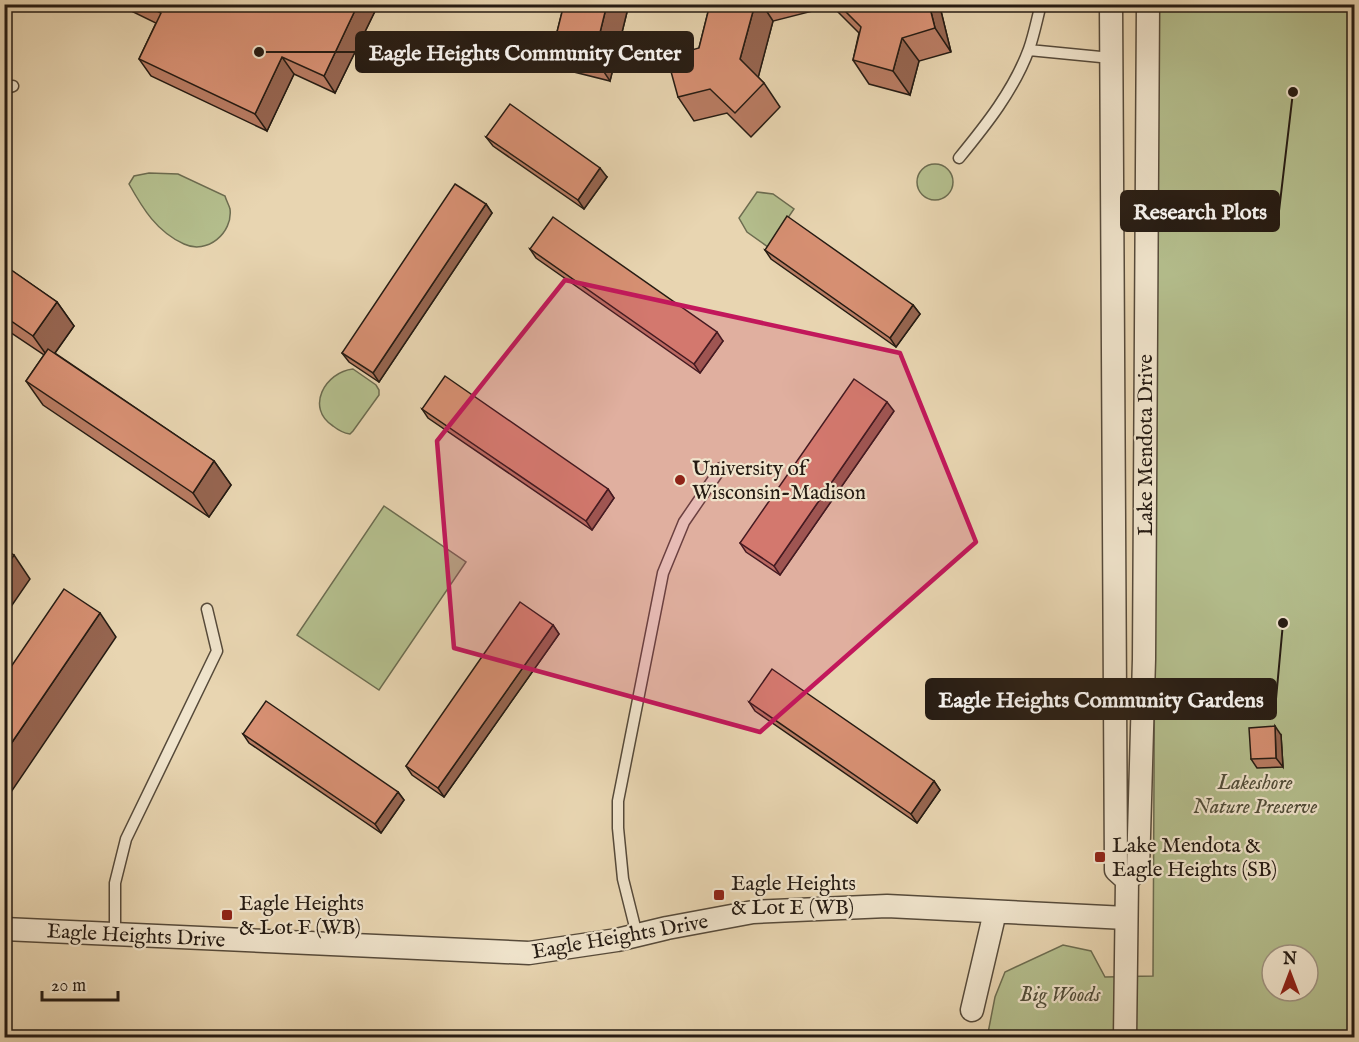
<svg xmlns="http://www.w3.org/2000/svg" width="1359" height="1042" font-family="'IM FELL English',serif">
<rect width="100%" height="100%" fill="#e8d5b1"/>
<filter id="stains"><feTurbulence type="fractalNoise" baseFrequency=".00333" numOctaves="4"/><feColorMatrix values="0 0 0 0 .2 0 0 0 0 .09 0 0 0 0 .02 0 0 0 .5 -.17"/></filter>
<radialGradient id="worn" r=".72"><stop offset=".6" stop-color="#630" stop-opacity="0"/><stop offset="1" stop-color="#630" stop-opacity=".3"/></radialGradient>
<path fill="#b4be8d" stroke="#6c6c50" stroke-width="1.5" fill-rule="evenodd" d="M1158,5H1354V1037L987,1038L995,997L1005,972L1063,945L1091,951L1105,977L1153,976ZM1272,955H1308V991H1272Z
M917 182a18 18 0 1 1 36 0a18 18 0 1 1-36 0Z
M149,173L178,174L225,196C226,200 229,205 230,209C233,233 207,255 184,244C157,232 143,209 129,184L134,176Z
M757,192L773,194L794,209L768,247L747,232L739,218Z
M353,369L376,385L379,390V395L353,431L350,434C343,433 338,430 333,426C305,408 325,372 353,369Z
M384,506L466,562L379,690L297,635Z"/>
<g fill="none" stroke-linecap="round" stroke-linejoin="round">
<defs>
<path id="service" d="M1029,50L1111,58
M4,89L13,86
M959,158C986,125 1014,90 1029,49C1034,35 1037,19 1041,4
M115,933V883L126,839L217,651L207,609
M637,935L623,879L618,828V801L663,573L684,522L721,468"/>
<path id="minor" d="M1111,4L1116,870L1127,880L1125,1038
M1127,880L1138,870L1144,659L1148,4
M4,929L529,953L617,940L667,928L753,912L887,906L1126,918
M972,1010L995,912"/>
</defs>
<use href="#service" stroke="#564a3a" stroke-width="13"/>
<use href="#minor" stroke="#564a3a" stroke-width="25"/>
<use href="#service" stroke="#f0e4cc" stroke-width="10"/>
<use href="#minor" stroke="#f0e4cc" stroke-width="22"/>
</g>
<path fill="#b97c63" stroke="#251b13" stroke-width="1.5" d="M117,4H375L377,7L335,93L294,74L267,131L151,76L139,59L156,23Z
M564,4H629L610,81L570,71L553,48Z
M710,4H937L941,11L951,52L919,61L910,95L869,84L853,60L859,33L832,6L773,21L758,77L764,83L780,107L751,137L727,113L694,121L678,97L699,48Z
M486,137L607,177L584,209L493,146Z
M486,204L492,213L379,382L349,362L342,353Z
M530,249L723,341L700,373L536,258Z
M765,250L913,305L920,314L896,347L771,259Z
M4,265L57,302L74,326L55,353L214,461L231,485L209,517L43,405L26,381L44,355L4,328Z
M422,409L608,489L614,498L592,530L428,418Z
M894,411L780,575L746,552L740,543Z
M553,625L559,634L444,797L412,775L406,766Z
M749,702L934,781L940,790L917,823L755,711Z
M243,734L398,792L404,800L381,833L249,743Z
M1281,735L1283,767L1257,768L1251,759Z"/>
<path fill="#966550" stroke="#251b13" stroke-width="1.5" d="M358,4H375L377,7L335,93L324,76Z
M607,4H629L610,81L594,57Z
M755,4H762L773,21L757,82L740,59Z
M929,4H937L941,11L951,52L935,28Z
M902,38L919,61L910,95L893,71Z
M282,57L294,74L267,131L255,114Z
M600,168L607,177L584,209L578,200Z
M486,204L492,213L379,382L373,373Z
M57,302L74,326L50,360L33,336Z
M913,305L920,314L896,347L890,338Z
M717,332L723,341L700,373L694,364Z
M887,402L894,411L780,575L774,566Z
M214,461L231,485L209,517L193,493Z
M608,489L614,498L592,530L586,521Z
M14,555L30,579L8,611L4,606V569Z
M100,613L116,637L5,801L4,754Z
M553,625L559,634L444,797L438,788Z
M1275,726L1281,735L1283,767L1276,758Z
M934,781L940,790L917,823L911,814Z
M398,792L404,800L381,833L375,824Z"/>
<path fill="#d79073" stroke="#251b13" stroke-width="1.5" d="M142,4H358L324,76L282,57L255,114L139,59L161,13Z
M564,4H607L594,57L553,48Z
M710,4H755L740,59L764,83L735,113L710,89L678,97L667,57L699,48Z
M838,4H929L935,28L902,38L893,71L853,60L861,27Z
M510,104L600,168L578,200L486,137Z
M455,184L486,204L373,373L342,353Z
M787,216L913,305L890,338L765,250Z
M553,217L717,332L694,364L530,249Z
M4,265L57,302L33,336L4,316Z
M48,349L214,461L193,493L26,381Z
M445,376L608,489L586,521L422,409Z
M854,379L887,402L774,566L740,543Z
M4,549L14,555L4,569Z
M64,589L100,613L4,754V677Z
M520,602L553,625L438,788L406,766Z
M772,669L934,781L911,814L749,702Z
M266,701L398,792L375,824L243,734Z
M1275,726L1276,758L1251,759L1249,728Z"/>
<path fill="#c2185b" fill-opacity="0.2" stroke="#c2185b" stroke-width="4.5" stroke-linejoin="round" d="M565,280L900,353L976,542L760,732L454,648L437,441Z"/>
<g fill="#8f2418" stroke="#f0e4cc" stroke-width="2">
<circle cx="680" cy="480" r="6"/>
<rect x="1094" y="851" width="12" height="12" rx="3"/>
<rect x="713" y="889" width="12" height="12" rx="3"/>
<rect x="221" y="909" width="12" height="12" rx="3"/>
</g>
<g text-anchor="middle" stroke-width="4.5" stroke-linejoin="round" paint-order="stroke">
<g font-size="21" fill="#251b13" stroke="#f0e4cc">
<text transform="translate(1145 445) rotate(-90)" y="7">Lake Mendota Drive</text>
<text transform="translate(136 935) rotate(3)" y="7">Eagle Heights Drive</text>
<text transform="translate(620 936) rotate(-10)" y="7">Eagle Heights Drive</text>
</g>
<g font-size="21" fill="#251b13" stroke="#f0e4cc" text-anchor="start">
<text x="692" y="475">University of<tspan x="692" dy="24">Wisconsin-Madison</tspan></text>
<text x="1112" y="852">Lake Mendota &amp;<tspan x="1112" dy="24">Eagle Heights (SB)</tspan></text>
<text x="731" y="890">Eagle Heights<tspan x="731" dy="24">&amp; Lot E (WB)</tspan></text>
<text x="239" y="910">Eagle Heights<tspan x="239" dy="24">&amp; Lot F (WB)</tspan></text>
</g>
<g font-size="21" font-style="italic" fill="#504c38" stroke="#f0e4cc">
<text x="1255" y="789">Lakeshore<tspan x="1255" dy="24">Nature Preserve</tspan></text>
<text x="1060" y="1001">Big Woods</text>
</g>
</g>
<path fill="none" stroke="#251b13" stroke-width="2" d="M259 52L356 52M1293 92L1279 211M1283 623L1276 699"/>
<g fill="#251b13" stroke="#f0e4cc" stroke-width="2">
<circle cx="259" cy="52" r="6"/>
<circle cx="1293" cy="92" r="6"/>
<circle cx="1283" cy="623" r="6"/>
</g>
<g fill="#251b13" stroke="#251b13" stroke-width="2">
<rect x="356" y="32" width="337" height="40" rx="6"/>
<rect x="1121" y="191" width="158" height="40" rx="6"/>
<rect x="926" y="679" width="350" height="40" rx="6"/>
</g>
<g font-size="22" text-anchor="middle" font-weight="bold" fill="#fff">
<text x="525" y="60">Eagle Heights Community Center</text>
<text x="1200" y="219">Research Plots</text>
<text x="1101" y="707">Eagle Heights Community Gardens</text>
</g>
<rect width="1359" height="1042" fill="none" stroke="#e8d5b1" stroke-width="24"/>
<rect x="6" y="6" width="1347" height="1030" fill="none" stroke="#251b13" stroke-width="3"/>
<rect x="12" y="12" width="1335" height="1018" fill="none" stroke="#251b13" stroke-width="1.5"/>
<g transform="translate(1290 973)"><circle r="28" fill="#f0e4cc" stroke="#9f9482" stroke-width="1.5"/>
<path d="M0-4.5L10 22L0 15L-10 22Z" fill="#8f2418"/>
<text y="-9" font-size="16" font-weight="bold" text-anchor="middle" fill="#251b13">N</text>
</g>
<path d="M42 991v9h76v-9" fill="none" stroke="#251b13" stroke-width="3"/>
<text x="51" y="991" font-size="18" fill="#251b13" stroke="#f0e4cc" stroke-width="4.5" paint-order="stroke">20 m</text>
<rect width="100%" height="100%" filter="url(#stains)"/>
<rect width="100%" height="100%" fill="url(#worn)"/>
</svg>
